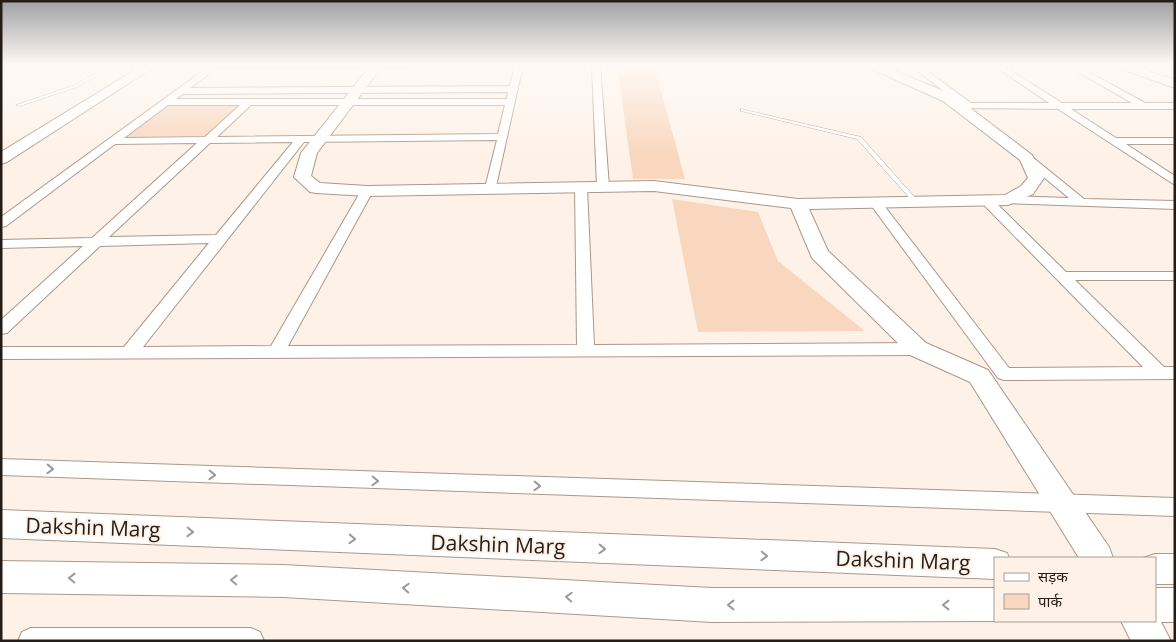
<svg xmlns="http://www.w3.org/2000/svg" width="1176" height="642" font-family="'Open Sans','Noto Sans Devanagari',sans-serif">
<rect width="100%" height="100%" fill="#fef2e8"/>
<path fill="#f8d7be" d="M617,65H654L685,179H633Z
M166,106H240L207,136L126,137Z
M672,199L758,212L778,261L865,331L698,332Z"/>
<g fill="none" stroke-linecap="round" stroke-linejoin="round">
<defs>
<path id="lane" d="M6,65H11L1,69V67Z
M110,65H115L77,87L20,106L16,105L75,85Z
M741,109L861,137L919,202L918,203H914L857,139L741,111Z"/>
<path id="street" d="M211,65H415L411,68H217L190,88L510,86L515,65H523L495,191H487L485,188L497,140L304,142L143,347L271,346L361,191L367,187L373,191L288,346L577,345L575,187L581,183L587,187L594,345L918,343L924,345L927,349L924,353L918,355L1,359V347H124L209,243L100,246L7,333L1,334V320L83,246L1,248V240L92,238L197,143L115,144L6,226L1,227V217ZM508,92L507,99H176L183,94ZM168,105H240L205,137L124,138ZM251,105H505L498,134L217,137ZM293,142L216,235L109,237L210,143Z
M592,65H600L609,187L603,191L597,187Z
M910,65H919L971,103H1049L993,65H1002L1062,103H1132L1066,65H1076L1145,103H1175V109H1071L1116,138H1175V144H1126L1175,176V185L1058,109L956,108V104L959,103Z
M1027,155L1031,156L1084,199L1175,201V209L1004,203L1002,200L1004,197L1008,196L1069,198L1023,160L1021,158L1023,156Z
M987,197L991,198L1066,272H1175V280H1075L1164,367H1175V379L1004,380L998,378L871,205L869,202L871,199H879L1009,368L1143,367L983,204L981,201L983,198Z
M1,459L1175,498V516L1,475Z
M31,628H251L260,632L264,641H18L22,632Z"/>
<path id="secondary" d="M143,65H157L7,162L1,164V152Z
M371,65H383L317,153L311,176L320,183L367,186L654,181L798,199L1005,195L1021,186L1028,178L1020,160L943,101L867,67L865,65H881L953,95L1032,155L1044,178L1033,194L1008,205L809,209L828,251L926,343L988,370L1109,547L1113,558H1079L970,382L910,355L812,258L791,208L654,191L367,196L316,193L310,192L294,177L301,153Z
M1114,65H1131L1175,80V88L1116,67Z
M1,510L995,549L1007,553L1009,558H995V579L1,538Z
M1155,554H1175V584H1155V558H1143Z
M1,561L283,565L712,588H995V621H998L712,622L283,597L1,593Z
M1155,588H1175V622H1161L1171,641H1131L1121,621H1155Z"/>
</defs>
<use href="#lane" stroke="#aa9889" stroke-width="1"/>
<use href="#street" stroke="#aa9889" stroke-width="2"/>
<use href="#secondary" stroke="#aa9889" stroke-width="2"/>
<use href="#lane" fill="#fff" fill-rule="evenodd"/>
<use href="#street" fill="#fff" fill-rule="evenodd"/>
<use href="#secondary" fill="#fff" fill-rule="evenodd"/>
</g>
<defs><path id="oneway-chevron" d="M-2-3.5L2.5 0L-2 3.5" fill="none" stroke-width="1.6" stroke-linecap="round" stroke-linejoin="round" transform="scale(1.25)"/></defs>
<g stroke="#9c9997">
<use href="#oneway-chevron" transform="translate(50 469) rotate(2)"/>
<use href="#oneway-chevron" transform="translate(212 475) rotate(2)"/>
<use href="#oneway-chevron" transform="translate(375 481) rotate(2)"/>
<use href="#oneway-chevron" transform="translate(537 486) rotate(2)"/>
<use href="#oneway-chevron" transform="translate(190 532) rotate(2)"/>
<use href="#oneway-chevron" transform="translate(352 539) rotate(2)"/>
<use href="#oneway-chevron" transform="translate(602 549) rotate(2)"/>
<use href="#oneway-chevron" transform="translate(764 556) rotate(2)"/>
<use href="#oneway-chevron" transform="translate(72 578) rotate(-179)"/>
<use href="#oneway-chevron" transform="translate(234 580) rotate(-179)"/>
<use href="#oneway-chevron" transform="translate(406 588) rotate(-177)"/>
<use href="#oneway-chevron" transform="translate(569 597) rotate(-177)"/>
<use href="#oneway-chevron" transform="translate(731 605) rotate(-180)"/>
<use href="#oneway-chevron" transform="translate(946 605) rotate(-180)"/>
</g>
<linearGradient id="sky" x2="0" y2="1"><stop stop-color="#a0a1a4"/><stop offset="0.42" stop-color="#fff9f5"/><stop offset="1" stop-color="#fff9f5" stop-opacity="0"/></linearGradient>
<rect width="1176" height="155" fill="url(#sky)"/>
<g text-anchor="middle" stroke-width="4" stroke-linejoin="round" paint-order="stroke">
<g font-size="21" fill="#241d17" stroke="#fef2e8">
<text transform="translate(93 528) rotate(2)" y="7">Dakshin Marg</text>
<text transform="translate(498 545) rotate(2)" y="7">Dakshin Marg</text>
<text transform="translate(903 561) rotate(2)" y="7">Dakshin Marg</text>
</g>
</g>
<rect width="1176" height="642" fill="none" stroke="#241d17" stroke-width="5"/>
<rect x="994" y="557" width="162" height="65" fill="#fef2e8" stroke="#a79d94"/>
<rect x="1004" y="573" width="25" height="8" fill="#ffffff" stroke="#a79d94"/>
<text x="1038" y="582" font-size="15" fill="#241d17">सड़क</text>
<rect x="1004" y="594" width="25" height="15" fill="#f8d7be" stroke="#a79d94"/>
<text x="1038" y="607" font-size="15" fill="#241d17">पार्क</text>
</svg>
